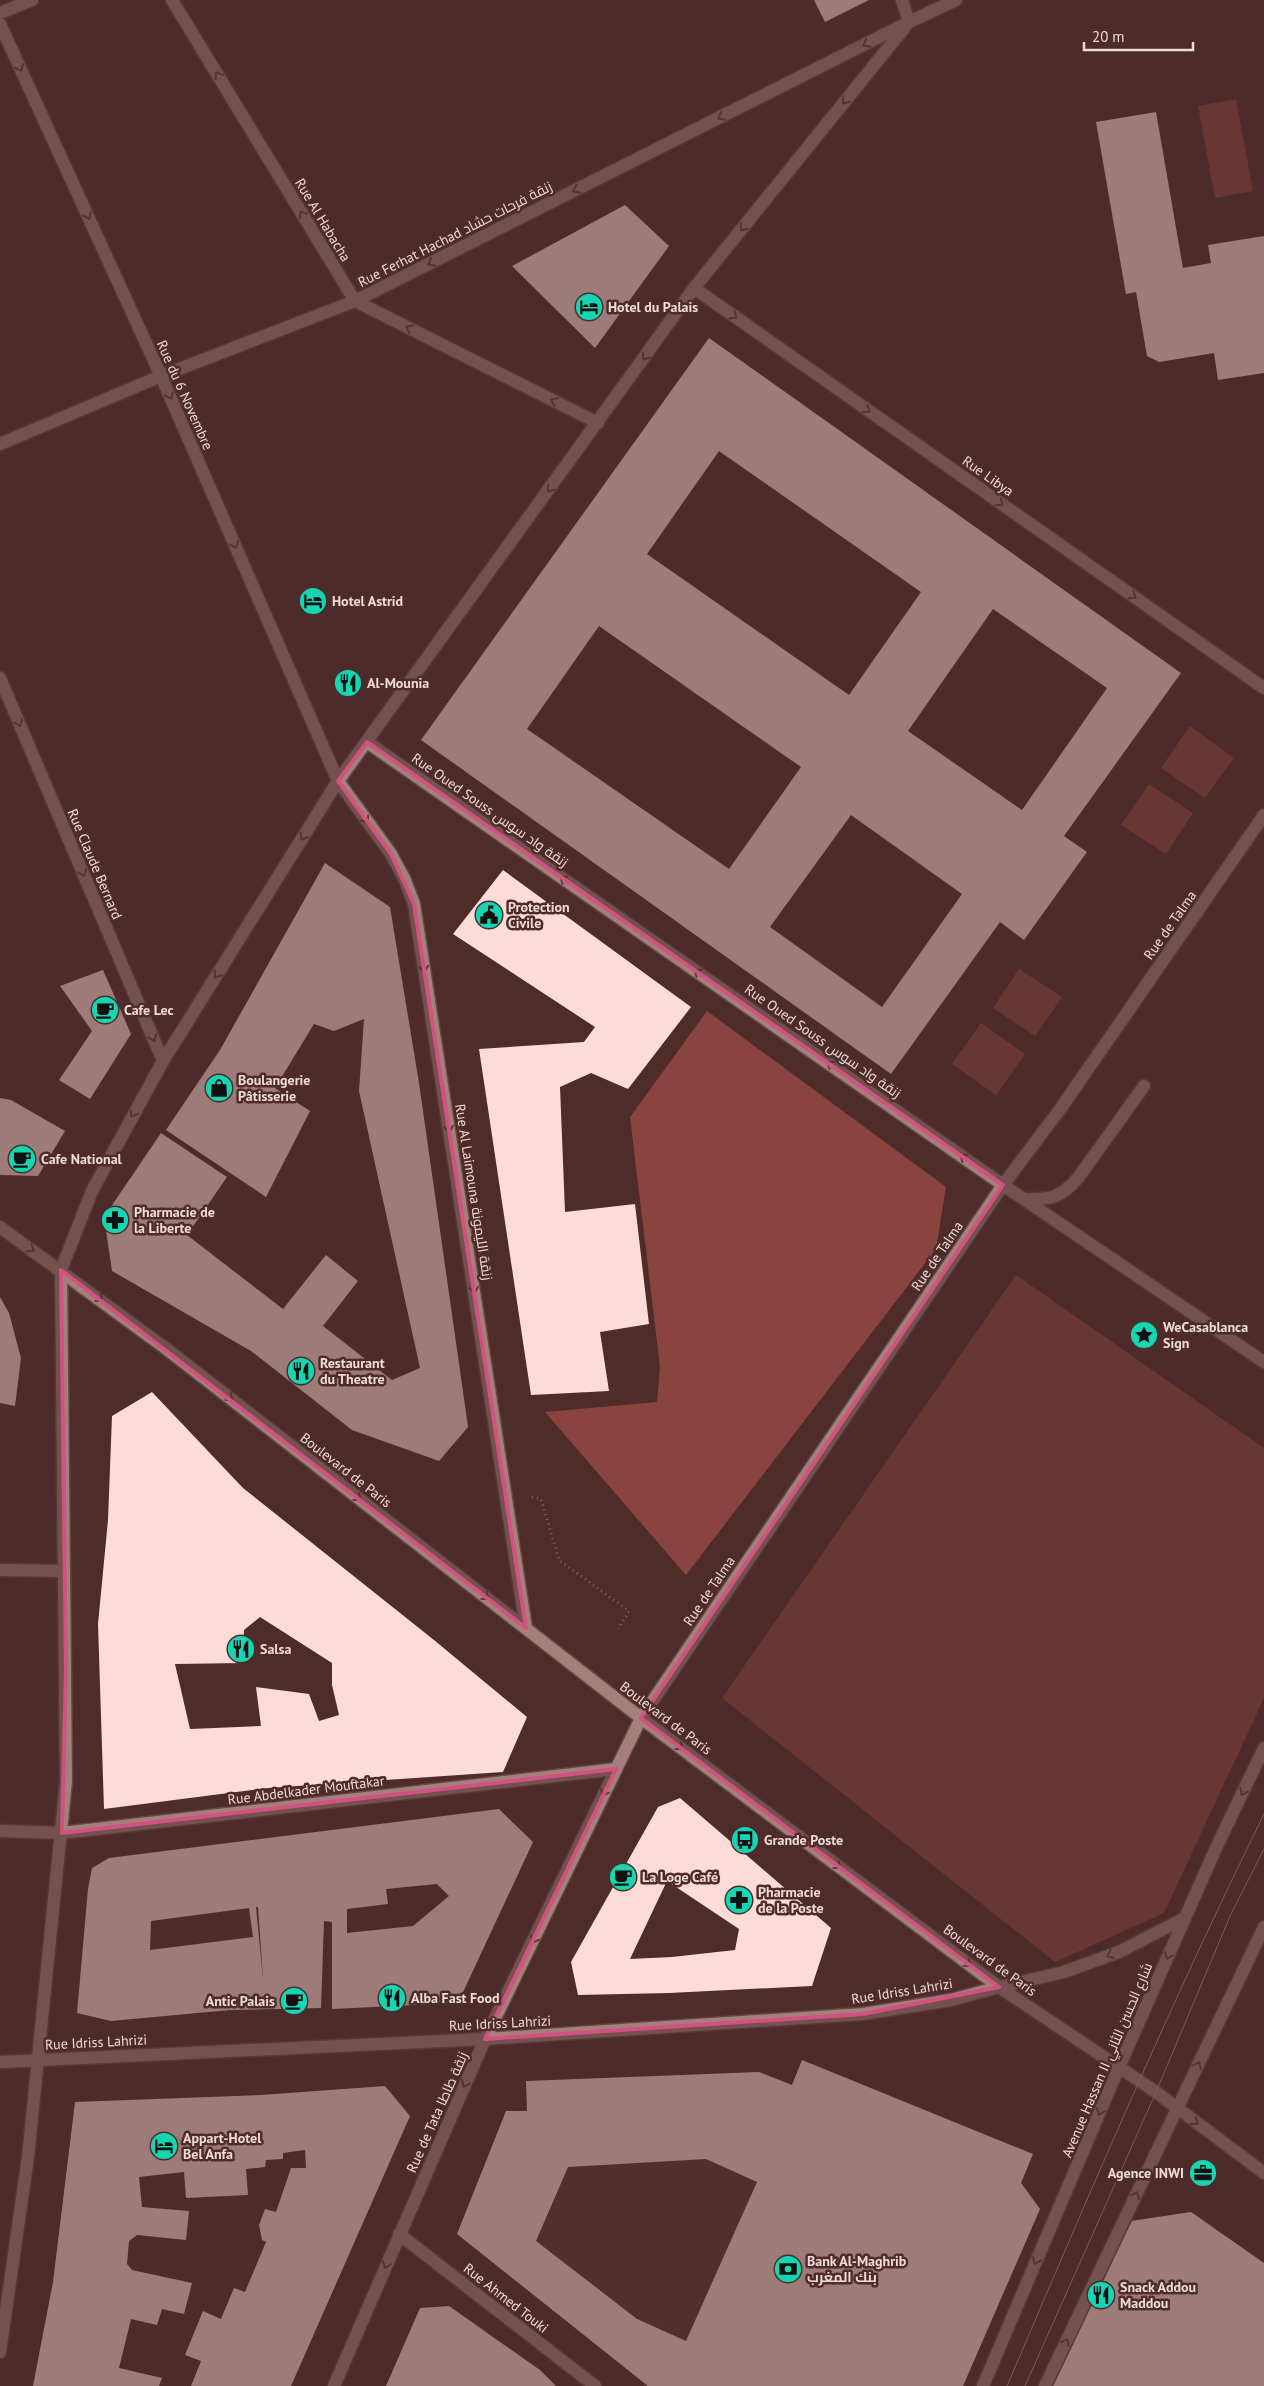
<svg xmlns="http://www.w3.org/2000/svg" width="1264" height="2386" font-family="'PT Sans',Cairo,sans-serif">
<rect width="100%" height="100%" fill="#4d2c2a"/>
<path fill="#5b3330" d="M802,2060L1033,2154L1022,2183L1040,2209L963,2386H648L457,2234L506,2111H527L526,2081L759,2072L792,2085Z"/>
<path fill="#8a443f" d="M1236,99L1253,191L1215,198L1198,106Z
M1190,726L1234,758L1205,798L1161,768Z
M1149,784L1193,813L1166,854L1121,825Z
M1019,969L1062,997L1035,1036L993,1008Z
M707,1011L946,1187L936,1249L686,1575L545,1412L657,1402L660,1367L630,1117Z
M981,1023L1025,1054L996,1095L952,1064Z
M1016,1275L1264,1448V1698L1164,1913L1055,1962L722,1698Z"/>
<path fill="#fddbd7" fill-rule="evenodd" d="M814,0H869L825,22Z
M1156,112L1183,268L1211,263L1208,245L1264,236V373L1218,380L1214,353L1159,362L1147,356L1136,292L1126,294L1096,122Z
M625,205L669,246L595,348L512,266Z
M709,338L1181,673L1064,836L1087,852L1024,940L1000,922L891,1074L421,740ZM719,451L921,592L849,695L647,554ZM993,609L1107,688L1022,810L908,731ZM599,626L801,767L729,869L527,729ZM851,815L962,894L882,1007L770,927Z
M325,863L390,907L419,1083L468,1427L439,1461L352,1430L251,1351L112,1271L104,1217L161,1133L227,1177L187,1235L283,1309L326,1255L358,1281L323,1326L392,1380L420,1368L359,1091L364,1019L334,1031L314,1024L275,1088L310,1111L266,1197L166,1130L220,1050Z
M503,870L691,1007L628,1089L591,1073L560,1087L565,1212L635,1204L649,1324L600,1332L609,1391L531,1395L479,1049L584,1042L595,1027L453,934Z
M103,970L131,1034L90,1099L59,1080L92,1031L60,986Z
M0,1098L11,1100L65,1131L38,1176L0,1175Z
M0,1297L9,1313L21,1358L15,1406L0,1403Z
M152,1392L243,1488L434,1640L527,1717L503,1772L268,1788L104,1809L98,1624L108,1520L112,1416ZM260,1617L332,1663V1685L339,1715L319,1721L309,1694L256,1687L261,1726L190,1729L175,1664L243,1663L244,1630Z
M680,1798L831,1928L812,1986L669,1993L578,1995L571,1962L658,1807ZM667,1881L739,1929L735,1950L672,1957L630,1959Z
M499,1809L533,1842L458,2003L332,2009V1922L324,1921L321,2008L230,2010L111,2021L77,2013L88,1889L92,1868L109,1858ZM437,1884L449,1896L413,1926L347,1933V1909L388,1904L386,1889ZM256,1907H258L263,1978V1979ZM249,1908L253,1937L150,1950L151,1921Z
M802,2060L1033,2154L1021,2183L1040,2209L963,2386H648L457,2234L506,2111H527L526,2081L759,2072L792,2085ZM706,2159L757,2182L686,2341L637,2319L536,2241L568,2167Z
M385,2086L410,2116L291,2386H191L201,2361L185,2355L203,2311L221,2319L234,2288L245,2292L266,2242L262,2240L259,2225L265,2209L276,2212L291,2168H306L305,2150L283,2153V2159L266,2160L265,2167L246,2169L248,2195L186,2198L184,2172L139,2177L142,2207L189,2211L186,2240L137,2235L129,2241L127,2264L132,2270L192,2283L184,2314L162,2309L157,2325L131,2319L119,2368L162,2378L159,2386H33L53,2282L75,2102L261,2095Z
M1191,2212L1264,2263V2386H1051L1131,2221Z
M449,2306L540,2370L556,2386H386L420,2308Z"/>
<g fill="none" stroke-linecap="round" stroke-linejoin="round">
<defs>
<path id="service" d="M1003,1185L1264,1362
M1025,1199C1051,1200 1060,1198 1078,1178L1144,1086"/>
<path id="pedestrian" d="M0,1570L63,1571
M0,1831L62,1833L616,1769
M0,2352L28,2157L66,1781L61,1270"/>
<path id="minor" d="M172,0L355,301L598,423
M0,13L32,0
M0,24L161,376L338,781L391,854L404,878L414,904L526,1628
M694,288L1264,688
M0,444L161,376L355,301L909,22L902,0
M0,678L163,1061
M367,742L1003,1185
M61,1270L92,1191L163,1061L338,781L694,288L909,22L956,0
M0,2062L485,2039L863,2014L951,2000L999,1987
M399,2234L595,2386
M334,2386L485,2039L641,1718L1003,1185L1061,1108L1264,815
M983,2386L1119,2067
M1045,2386L1177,2109"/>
<path id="secondary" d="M0,1227L168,1350L641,1718L999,1987L1156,2092L1264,2173
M999,1987L1064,1972L1119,1952L1185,1918
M1119,2067L1216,1848L1264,1748
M1177,2109L1264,1927"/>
</defs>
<use href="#service" stroke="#634845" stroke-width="15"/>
<use href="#pedestrian" stroke="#634845" stroke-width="15"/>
<use href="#minor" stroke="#634845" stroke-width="15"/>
<use href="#secondary" stroke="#634845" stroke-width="15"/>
<path stroke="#7f6260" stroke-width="3" stroke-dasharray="1 4" stroke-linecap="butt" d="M532,1497L541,1499L559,1560L629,1611L618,1629"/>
<use href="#service" stroke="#a67f7b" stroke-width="12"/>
<use href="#pedestrian" stroke="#a67f7b" stroke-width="12"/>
<use href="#minor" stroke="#a67f7b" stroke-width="12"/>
<use href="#secondary" stroke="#a67f7b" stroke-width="12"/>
<path stroke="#b09693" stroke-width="1" d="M1007,2386C1089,2194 1171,2002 1264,1814
M1025,2386L1156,2092L1231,1914L1264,1849"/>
</g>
<defs><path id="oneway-chevron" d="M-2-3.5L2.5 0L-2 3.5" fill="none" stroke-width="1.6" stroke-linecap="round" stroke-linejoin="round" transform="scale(1.25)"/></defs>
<g stroke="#5f3d3a">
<use href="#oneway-chevron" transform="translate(866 44) rotate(153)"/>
<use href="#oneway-chevron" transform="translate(20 68) rotate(65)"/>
<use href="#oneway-chevron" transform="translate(218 75) rotate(-121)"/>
<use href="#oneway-chevron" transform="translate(845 101) rotate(129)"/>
<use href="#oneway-chevron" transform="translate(721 117) rotate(153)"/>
<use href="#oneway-chevron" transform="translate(576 190) rotate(153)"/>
<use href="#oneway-chevron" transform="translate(302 214) rotate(-121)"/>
<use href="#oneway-chevron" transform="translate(88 216) rotate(65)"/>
<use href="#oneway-chevron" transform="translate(743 228) rotate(129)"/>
<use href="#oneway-chevron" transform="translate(431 263) rotate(153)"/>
<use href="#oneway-chevron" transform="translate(734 316) rotate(35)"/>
<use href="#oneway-chevron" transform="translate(409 328) rotate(-153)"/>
<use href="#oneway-chevron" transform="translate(645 357) rotate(126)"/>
<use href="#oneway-chevron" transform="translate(170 396) rotate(66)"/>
<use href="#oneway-chevron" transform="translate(554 401) rotate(-153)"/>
<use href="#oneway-chevron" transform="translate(867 410) rotate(35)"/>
<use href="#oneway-chevron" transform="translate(550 489) rotate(126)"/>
<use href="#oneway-chevron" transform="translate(1000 503) rotate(35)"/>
<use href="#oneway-chevron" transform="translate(235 545) rotate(66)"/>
<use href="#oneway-chevron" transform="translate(1133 596) rotate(35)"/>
<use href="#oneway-chevron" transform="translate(19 723) rotate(67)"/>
<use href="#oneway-chevron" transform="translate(366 820) rotate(54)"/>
<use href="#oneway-chevron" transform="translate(303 837) rotate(122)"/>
<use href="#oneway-chevron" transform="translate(83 873) rotate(67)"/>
<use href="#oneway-chevron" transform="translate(563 879) rotate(-145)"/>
<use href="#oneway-chevron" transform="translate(424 969) rotate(81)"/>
<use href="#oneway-chevron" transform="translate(697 972) rotate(-145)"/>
<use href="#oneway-chevron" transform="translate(217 975) rotate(122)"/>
<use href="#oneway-chevron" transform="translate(153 1038) rotate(67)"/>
<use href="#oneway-chevron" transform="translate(830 1064) rotate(-145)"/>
<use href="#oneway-chevron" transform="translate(133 1114) rotate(119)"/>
<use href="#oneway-chevron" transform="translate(449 1129) rotate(81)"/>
<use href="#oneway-chevron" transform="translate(963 1157) rotate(-145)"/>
<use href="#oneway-chevron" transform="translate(31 1249) rotate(35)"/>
<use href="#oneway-chevron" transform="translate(474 1290) rotate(81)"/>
<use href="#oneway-chevron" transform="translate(100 1299) rotate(37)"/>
<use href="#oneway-chevron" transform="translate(230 1398) rotate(38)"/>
<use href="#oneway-chevron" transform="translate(358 1498) rotate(38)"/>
<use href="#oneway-chevron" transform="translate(486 1597) rotate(38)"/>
<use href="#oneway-chevron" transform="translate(680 1747) rotate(37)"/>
<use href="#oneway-chevron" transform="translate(1243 1792) rotate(116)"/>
<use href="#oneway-chevron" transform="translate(604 1793) rotate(116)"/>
<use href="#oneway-chevron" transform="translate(838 1866) rotate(37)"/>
<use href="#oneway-chevron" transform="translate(534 1940) rotate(116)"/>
<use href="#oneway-chevron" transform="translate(1110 1955) rotate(160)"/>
<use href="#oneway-chevron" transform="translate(1168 1956) rotate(114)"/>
<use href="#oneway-chevron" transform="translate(968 1964) rotate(37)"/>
<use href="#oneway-chevron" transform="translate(1198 2065) rotate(-64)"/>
<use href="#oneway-chevron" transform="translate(465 2084) rotate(114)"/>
<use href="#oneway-chevron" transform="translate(1100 2112) rotate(113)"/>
<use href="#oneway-chevron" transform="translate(1195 2122) rotate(37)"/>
<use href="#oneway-chevron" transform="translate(1136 2195) rotate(-64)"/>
<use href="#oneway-chevron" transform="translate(1036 2261) rotate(113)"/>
<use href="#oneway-chevron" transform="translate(386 2265) rotate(113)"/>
<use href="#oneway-chevron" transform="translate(1066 2342) rotate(-64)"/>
</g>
<path d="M0 0H1264V2386H0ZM367,742L1003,1185L641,1718L999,1987L863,2014L485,2039L616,1769L62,1833L66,1672L61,1270L526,1628L414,904L391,854L338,781Z" fill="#4d2c2a" fill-opacity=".55" fill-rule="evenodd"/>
<path fill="none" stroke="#d05280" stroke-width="4" stroke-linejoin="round" d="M367,742L1003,1185L641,1718L999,1987L863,2014L485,2039L616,1769L62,1833L66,1672L61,1270L526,1628L414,904L391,854L338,781Z"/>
<defs>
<symbol id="hotel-disc" viewBox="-11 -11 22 22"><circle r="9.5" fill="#16d5b3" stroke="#4d2c2a"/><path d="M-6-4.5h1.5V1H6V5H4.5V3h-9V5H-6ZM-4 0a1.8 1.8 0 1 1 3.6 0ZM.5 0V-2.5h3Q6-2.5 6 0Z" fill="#111"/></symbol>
<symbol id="restaurant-disc" viewBox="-11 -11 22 22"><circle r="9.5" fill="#16d5b3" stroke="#4d2c2a"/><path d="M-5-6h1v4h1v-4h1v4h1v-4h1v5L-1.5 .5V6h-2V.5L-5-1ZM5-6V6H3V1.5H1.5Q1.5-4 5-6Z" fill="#111"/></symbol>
<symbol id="civic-disc" viewBox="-11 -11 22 22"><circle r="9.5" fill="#16d5b3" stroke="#4d2c2a"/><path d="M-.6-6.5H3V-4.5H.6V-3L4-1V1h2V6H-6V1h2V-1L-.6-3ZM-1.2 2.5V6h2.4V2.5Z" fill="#111"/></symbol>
<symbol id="cafe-disc" viewBox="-11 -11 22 22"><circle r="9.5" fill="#16d5b3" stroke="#4d2c2a"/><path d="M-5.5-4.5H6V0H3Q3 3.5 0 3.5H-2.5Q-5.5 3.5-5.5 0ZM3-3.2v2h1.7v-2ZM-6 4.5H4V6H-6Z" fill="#111"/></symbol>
<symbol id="shop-disc" viewBox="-11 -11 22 22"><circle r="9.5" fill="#16d5b3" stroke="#4d2c2a"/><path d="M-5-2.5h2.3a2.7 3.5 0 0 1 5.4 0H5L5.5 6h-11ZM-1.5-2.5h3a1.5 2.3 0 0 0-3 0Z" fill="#111"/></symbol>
<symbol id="pharmacy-disc" viewBox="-11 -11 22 22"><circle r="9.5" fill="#16d5b3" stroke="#4d2c2a"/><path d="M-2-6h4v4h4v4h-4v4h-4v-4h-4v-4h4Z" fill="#111"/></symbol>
<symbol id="sight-disc" viewBox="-11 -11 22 22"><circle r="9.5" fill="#16d5b3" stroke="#4d2c2a"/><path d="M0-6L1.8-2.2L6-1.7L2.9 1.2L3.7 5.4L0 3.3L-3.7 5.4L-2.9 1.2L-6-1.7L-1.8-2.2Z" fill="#111"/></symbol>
<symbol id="bus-disc" viewBox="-11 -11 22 22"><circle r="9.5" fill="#16d5b3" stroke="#4d2c2a"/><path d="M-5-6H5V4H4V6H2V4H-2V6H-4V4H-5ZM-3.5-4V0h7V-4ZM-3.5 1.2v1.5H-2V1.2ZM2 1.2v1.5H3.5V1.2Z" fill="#111"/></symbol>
<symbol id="office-disc" viewBox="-11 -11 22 22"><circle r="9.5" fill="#16d5b3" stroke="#4d2c2a"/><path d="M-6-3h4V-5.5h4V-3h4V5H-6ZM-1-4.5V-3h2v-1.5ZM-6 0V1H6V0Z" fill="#111"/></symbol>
<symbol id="bank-disc" viewBox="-11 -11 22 22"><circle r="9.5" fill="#16d5b3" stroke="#4d2c2a"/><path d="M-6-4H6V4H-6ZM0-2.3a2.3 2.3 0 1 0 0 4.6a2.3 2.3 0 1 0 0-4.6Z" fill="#111"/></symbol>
</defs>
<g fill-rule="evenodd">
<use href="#hotel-disc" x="573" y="291" width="32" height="32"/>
<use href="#hotel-disc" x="297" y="585" width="32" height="32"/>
<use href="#restaurant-disc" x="332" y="667" width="32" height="32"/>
<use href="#civic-disc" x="473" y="899" width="32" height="32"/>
<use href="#cafe-disc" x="89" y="994" width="32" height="32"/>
<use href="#shop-disc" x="203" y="1072" width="32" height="32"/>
<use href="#cafe-disc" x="6" y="1143" width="32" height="32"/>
<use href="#pharmacy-disc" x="99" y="1204" width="32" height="32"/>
<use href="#sight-disc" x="1128" y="1319" width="32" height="32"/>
<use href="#restaurant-disc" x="285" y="1355" width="32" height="32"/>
<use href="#restaurant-disc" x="225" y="1633" width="32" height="32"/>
<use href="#bus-disc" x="729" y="1824" width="32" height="32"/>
<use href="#cafe-disc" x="607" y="1861" width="32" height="32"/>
<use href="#pharmacy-disc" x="723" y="1884" width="32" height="32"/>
<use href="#restaurant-disc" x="376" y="1982" width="32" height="32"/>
<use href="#cafe-disc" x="278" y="1985" width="32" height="32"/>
<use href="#hotel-disc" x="148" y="2130" width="32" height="32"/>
<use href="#office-disc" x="1187" y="2157" width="32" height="32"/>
<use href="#bank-disc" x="772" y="2253" width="32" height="32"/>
<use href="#restaurant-disc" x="1085" y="2279" width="32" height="32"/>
</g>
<g text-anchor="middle" stroke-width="5" stroke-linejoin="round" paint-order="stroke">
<g font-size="14" fill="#f0dbd8" stroke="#4d2c2a">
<text transform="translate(323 220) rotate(59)" y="5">Rue Al Habacha</text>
<text transform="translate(455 234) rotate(-27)" y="5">Rue Ferhat Hachad زنقة فرحات حشاد</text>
<text transform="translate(185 395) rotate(66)" y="5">Rue du 6 Novembre</text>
<text transform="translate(988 476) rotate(35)" y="5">Rue Libya</text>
<text transform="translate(490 810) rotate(35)" y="5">Rue Oued Souss زنقة واد سوس</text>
<text transform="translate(95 864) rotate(67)" y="5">Rue Claude Bernard</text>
<text transform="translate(1170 925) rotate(-55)" y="5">Rue de Talma</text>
<text transform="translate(823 1041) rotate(35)" y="5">Rue Oued Souss زنقة واد سوس</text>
<text transform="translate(474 1192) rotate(81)" y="5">Rue Al Laimouna زنقة الليمونة</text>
<text transform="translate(937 1256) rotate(-56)" y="5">Rue de Talma</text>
<text transform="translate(346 1470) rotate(38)" y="5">Boulevard de Paris</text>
<text transform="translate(709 1591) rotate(-56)" y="5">Rue de Talma</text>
<text transform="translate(666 1718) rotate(37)" y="5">Boulevard de Paris</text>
<text transform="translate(306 1790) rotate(-7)" y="5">Rue Abdelkader Mouftakar</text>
<text transform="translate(990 1960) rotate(36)" y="5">Boulevard de Paris</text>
<text transform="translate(902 1991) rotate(-9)" y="5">Rue Idriss Lahrizi</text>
<text transform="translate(500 2023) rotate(-3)" y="5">Rue Idriss Lahrizi</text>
<text transform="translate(96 2042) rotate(-3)" y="5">Rue Idriss Lahrizi</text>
<text transform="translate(1107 2060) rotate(-67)" y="5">Avenue Hassan II شارع الحسن الثاني</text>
<text transform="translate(437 2112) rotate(-66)" y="5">Rue de Tata زنقة طاطا</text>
<text transform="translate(506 2298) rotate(38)" y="5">Rue Ahmed Touki</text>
</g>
<g font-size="14" font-weight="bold" fill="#f0dbd8" stroke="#4d2c2a" text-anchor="start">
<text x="608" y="312">Hotel du Palais</text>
<text x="332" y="606">Hotel Astrid</text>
<text x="367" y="688">Al-Mounia</text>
<text x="508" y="912">Protection<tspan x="508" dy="16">Civile</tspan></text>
<text x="124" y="1015">Cafe Lec</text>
<text x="238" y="1085">Boulangerie<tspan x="238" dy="16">Pâtisserie</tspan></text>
<text x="41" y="1164">Cafe National</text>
<text x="134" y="1217">Pharmacie de<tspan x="134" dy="16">la Liberte</tspan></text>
<text x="1163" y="1332">WeCasablanca<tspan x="1163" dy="16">Sign</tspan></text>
<text x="320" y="1368">Restaurant<tspan x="320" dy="16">du Theatre</tspan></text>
<text x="260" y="1654">Salsa</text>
<text x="764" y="1845">Grande Poste</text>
<text x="642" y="1882">La Loge Café</text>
<text x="758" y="1897">Pharmacie<tspan x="758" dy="16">de la Poste</tspan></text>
<text x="411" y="2003">Alba Fast Food</text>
<text x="275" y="2006" text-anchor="end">Antic Palais</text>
<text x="183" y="2143">Appart-Hotel<tspan x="183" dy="16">Bel Anfa</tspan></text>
<text x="1184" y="2178" text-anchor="end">Agence INWI</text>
<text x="807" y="2266">Bank Al-Maghrib<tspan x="807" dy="16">بنك المغرب</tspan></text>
<text x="1120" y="2292">Snack Addou<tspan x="1120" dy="16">Maddou</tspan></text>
</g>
</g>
<path d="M1084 42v8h109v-8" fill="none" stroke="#f0dbd8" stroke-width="2.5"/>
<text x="1092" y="42" font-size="15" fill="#f0dbd8" stroke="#4d2c2a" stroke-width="4" paint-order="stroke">20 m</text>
</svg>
